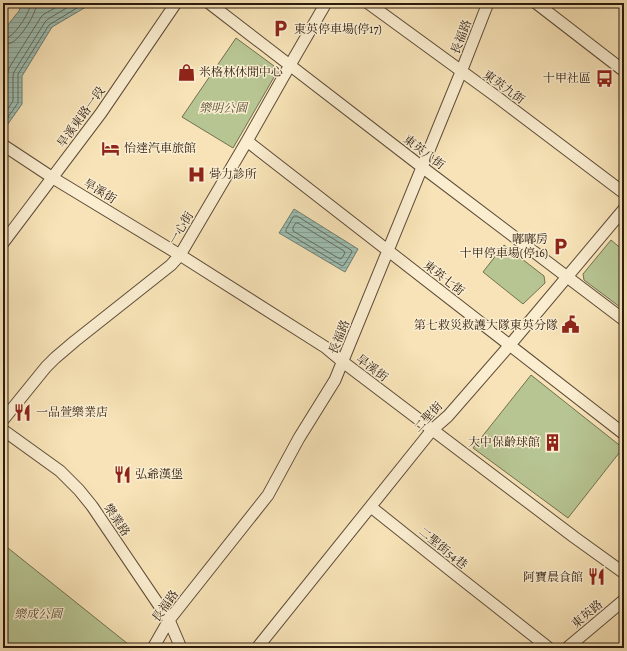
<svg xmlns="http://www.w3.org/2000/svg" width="627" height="651" font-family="Alegreya,'Noto Serif TC',serif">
<defs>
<pattern id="water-rules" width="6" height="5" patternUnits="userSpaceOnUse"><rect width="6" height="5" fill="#9dbeb2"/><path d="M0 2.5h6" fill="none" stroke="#87a398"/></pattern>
</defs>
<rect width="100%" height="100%" fill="#f7e3b7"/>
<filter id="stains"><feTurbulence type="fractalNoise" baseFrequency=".005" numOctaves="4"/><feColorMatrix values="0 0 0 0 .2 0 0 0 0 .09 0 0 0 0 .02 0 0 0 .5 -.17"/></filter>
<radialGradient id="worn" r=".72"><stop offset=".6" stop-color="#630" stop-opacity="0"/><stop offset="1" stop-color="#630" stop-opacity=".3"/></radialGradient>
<path fill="#b7c593" stroke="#717050" d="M236,38L274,66L277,72L233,148L182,117Z
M611,240L624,251V310L584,280L583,274Z
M504,245L544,276L545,283L523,304L483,272Z
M531,375L623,448L568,518L473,448Z
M3,544L133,648H3Z"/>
<path fill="url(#water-rules)" stroke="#6f7c70" d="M22,3H90L86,7L52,27L22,76V104L3,131V31L19,11Z
M294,209L358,249L345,272L279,233Z"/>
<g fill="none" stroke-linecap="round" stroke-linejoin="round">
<path stroke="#646c60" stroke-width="1" d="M3,38C6,38 7,38 9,37C17,32 30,12 31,3
M3,44C7,44 9,44 13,42C22,36 36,14 37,3
M3,105L7,99V76L9,68L41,17L44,14L64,3
M3,116L13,101V76L14,72L45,22L48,19L75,3
M3,124L18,103V74L49,25L85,3
M294,216H297L351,250L352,252L344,265L342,266L286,232V230Z
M296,223H298L344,251L345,253L342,258L340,259L293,231V228Z"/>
<defs>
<path id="minor" d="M209,3L422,167L624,320
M368,3L497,97L624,193
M536,3L624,71
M247,141L624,434
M3,145L53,178L180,255L325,347L343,362L574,537L624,573
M3,243L101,113L176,3
M3,420L46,367L55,358L75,341L171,265L180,255L247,141L290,65L326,3
M3,430L60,471L79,490L92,506L169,620L181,648
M371,507L455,574L549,648
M153,648L169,620L268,495L299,438L335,380L461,72L488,3
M257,648L432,430L448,416L509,346L624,209
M567,648L624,600"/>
</defs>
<use href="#minor" stroke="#5e4c38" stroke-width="13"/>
<use href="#minor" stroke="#faedd0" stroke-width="11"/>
</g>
<defs>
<symbol id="parking-bare" viewBox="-9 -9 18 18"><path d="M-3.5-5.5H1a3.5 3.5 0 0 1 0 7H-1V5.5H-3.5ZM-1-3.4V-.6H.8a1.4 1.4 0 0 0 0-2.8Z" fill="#8f2418" stroke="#faedd0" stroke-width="2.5" paint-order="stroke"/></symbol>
<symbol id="shop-bare" viewBox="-9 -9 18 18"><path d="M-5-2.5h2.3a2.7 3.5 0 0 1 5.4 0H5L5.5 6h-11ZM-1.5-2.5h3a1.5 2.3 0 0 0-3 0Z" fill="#8f2418" stroke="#faedd0" stroke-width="2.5" paint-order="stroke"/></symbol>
<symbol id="bus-bare" viewBox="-9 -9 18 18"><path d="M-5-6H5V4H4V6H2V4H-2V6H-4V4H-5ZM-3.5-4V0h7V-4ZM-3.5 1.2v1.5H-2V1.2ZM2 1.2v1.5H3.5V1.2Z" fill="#8f2418" stroke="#faedd0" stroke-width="2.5" paint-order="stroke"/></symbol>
<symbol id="hotel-bare" viewBox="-9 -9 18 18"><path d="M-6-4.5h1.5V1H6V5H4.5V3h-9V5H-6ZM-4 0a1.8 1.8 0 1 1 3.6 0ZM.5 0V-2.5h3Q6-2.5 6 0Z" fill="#8f2418" stroke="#faedd0" stroke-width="2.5" paint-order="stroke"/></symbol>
<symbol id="hospital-bare" viewBox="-9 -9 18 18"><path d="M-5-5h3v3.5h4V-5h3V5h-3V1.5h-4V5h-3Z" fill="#8f2418" stroke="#faedd0" stroke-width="2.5" paint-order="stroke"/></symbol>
<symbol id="civic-bare" viewBox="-9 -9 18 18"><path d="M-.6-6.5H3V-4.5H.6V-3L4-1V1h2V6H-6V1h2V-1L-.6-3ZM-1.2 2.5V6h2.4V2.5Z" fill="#8f2418" stroke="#faedd0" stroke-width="2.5" paint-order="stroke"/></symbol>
<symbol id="restaurant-bare" viewBox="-9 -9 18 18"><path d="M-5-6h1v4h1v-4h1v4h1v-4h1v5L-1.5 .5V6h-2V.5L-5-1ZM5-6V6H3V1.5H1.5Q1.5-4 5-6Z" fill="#8f2418" stroke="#faedd0" stroke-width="2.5" paint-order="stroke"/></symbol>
<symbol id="building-bare" viewBox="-9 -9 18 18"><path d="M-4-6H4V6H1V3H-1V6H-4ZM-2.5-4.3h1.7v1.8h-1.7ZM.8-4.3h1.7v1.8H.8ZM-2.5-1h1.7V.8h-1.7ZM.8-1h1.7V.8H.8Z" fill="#8f2418" stroke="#faedd0" stroke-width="2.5" paint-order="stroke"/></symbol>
</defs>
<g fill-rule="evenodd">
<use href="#parking-bare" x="268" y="16" width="25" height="25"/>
<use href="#shop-bare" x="174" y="60" width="25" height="25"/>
<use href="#bus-bare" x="592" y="66" width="25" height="25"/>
<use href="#hotel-bare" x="98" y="136" width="25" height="25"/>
<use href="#hospital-bare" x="184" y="162" width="25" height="25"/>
<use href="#parking-bare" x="548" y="234" width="25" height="25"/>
<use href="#civic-bare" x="558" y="312" width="25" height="25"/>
<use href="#restaurant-bare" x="10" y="400" width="25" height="25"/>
<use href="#building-bare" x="540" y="430" width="25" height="25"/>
<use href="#restaurant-bare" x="110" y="462" width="25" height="25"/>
<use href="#restaurant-bare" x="584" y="564" width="25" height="25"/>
</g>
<g text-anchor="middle" stroke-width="3" stroke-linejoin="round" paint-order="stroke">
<g font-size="12" fill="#2b1a0d" stroke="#faedd0" text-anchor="start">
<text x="294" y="33">東英停車場(停17)</text>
<text x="199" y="76">米格林休閒中心</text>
<text x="591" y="82" text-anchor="end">十甲社區</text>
<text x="124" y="152">怡達汽車旅館</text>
<text x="209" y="178">骨力診所</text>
<text x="548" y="243" text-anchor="end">嘟嘟房<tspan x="548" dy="14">十甲停車場(停16)</tspan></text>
<text x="558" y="329" text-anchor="end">第七救災救護大隊東英分隊</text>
<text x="36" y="416">一品萱樂業店</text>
<text x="540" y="446" text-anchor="end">大中保齡球館</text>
<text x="135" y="478">弘爺漢堡</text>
<text x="583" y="581" text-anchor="end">阿寶晨食館</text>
</g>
<g font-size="12" fill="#2b1a0d" stroke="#faedd0">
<text transform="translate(461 37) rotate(-69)" y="4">長福路</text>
<text transform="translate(504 87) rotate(36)" y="4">東英九街</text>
<text transform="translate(81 117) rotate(-54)" y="4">旱溪東路一段</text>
<text transform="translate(424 152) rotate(37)" y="4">東英八街</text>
<text transform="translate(100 191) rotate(31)" y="4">旱溪街</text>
<text transform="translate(181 228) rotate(-59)" y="4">一心街</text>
<text transform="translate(444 278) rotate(38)" y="4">東英七街</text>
<text transform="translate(339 337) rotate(-68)" y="4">長福路</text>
<text transform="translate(372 368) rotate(37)" y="4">旱溪街</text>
<text transform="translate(428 417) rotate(-47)" y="4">二聖街</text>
<text transform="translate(117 520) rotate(56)" y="4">樂業路</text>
<text transform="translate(443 548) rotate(39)" y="4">二聖街54巷</text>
<text transform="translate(165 606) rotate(-54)" y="4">長福路</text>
<text transform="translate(587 614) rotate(-40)" y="4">東英路</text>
</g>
<g font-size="12" font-style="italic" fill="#554d35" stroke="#faedd0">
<text x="223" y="112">樂明公園</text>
<text x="38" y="618">樂成公園</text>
</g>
</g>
<rect width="627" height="651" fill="none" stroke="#f7e3b7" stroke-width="16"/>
<rect x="4" y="4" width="619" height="643" fill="none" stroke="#2b1a0d" stroke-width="2"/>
<rect x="8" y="8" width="611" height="635" fill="none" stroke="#2b1a0d"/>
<rect width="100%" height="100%" filter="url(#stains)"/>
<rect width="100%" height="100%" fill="url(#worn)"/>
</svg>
